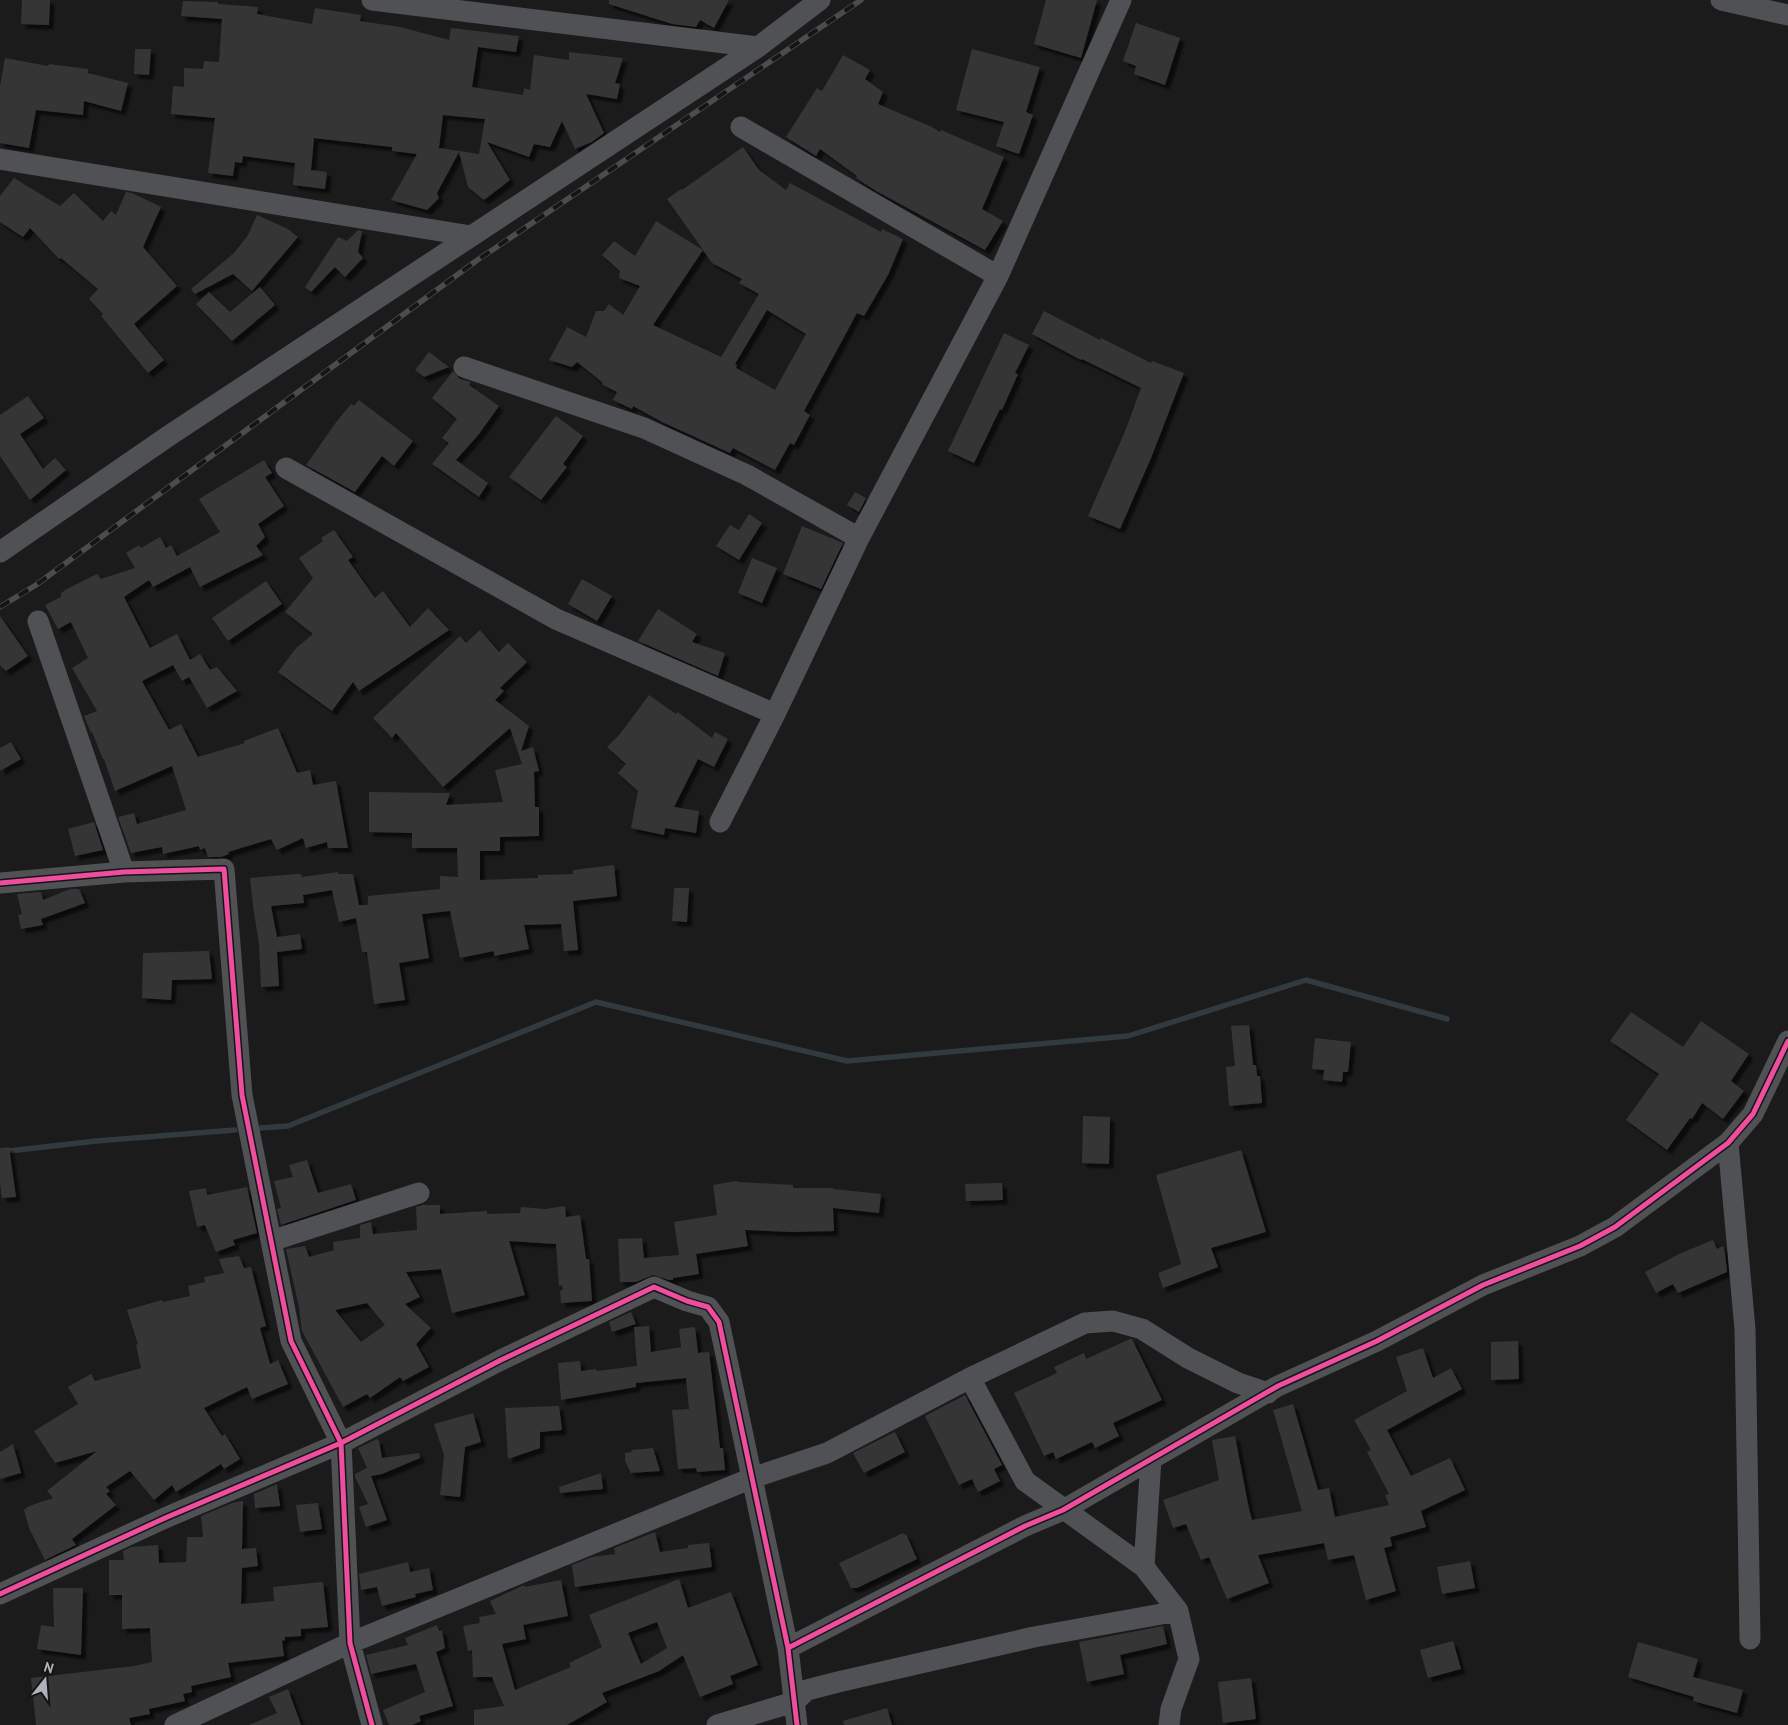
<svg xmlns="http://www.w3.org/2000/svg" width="1788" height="1725" font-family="'PT Sans',sans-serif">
<defs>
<filter id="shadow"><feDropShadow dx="4.5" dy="4.5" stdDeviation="1" flood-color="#0009"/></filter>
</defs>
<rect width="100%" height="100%" fill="#1b1b1b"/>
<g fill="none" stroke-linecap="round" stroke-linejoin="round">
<path stroke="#313a3e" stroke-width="5.5" d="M260,1128L288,1126L596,1002L847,1061L1128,1036L1306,980L1447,1019
M0,1152L96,1141L235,1130"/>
</g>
<path fill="#353536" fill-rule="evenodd" filter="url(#shadow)" d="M22,0H50L49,25L21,24Z
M609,0H729L714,28L700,20L696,27L672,24L609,4Z
M1046,0H1097L1081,58L1034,44Z
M183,1L218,2V4L258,7L257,14L312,24L315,8L361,15L360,21L400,27L449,40L451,28L519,36L516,52L478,47L472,87L523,95L524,88L530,90L534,55L569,60V52L623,58L615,83L620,84L617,99L586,94L604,133L592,142L575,149L562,121L550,147L534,144L529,157L487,142L510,180L484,200L468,187L459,152L437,193L439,198L427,210L391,200L417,154L392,151V147L314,138L311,170L327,172L325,189L293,185L295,163L243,156L242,163L235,162L233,176L208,173L215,118L171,114L173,86L184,87V68L203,69L204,61L219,62L222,19L181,16ZM443,115L485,119L479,154L439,148Z
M1136,23L1180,38L1165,85L1134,74L1136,66L1123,61Z
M135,49H151L149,75L134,74Z
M972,49L1040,67L1026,112L1033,115L1019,154L996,146L1004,122L956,110Z
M843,55L870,70L865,79L883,92L878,104L932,127L940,132L941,130L1004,157L982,209L1003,221L985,250L878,192L856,178L857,176L820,149L816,156L786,137L817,88L822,91Z
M5,58L48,66L49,64L88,69V73L128,83L121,111L84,101L83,115L36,110L29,148L0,143V86Z
M743,147L759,170L786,190L790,183L881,232L882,229L903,239L888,275L864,316L857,313L804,411L810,415L794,445L790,443L775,470L733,448L730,453L662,422L633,406L632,409L613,400L617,392L603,385L602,382L577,362L572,367L549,360L567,327L586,337L596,311H604L609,304L623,315L640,286L619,278L620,271L602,255L614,241L635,256L656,221L703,250L667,199L681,189L682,190ZM703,250L712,263L742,279L739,283L759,294L721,357L653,325ZM767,310L806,334L775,390L736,368L737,365L735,364Z
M14,178L60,206L74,193L103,221L111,211L116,215L126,192L132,193L161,207L143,247L177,286L134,324L164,360L148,373L101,316L103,314L89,299L98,289L61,258L59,259L30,228L23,237L0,222V196Z
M257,215L288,229L298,237L252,291L233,274L195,294L191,289L234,253L248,235Z
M358,230L362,231L358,252L363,258L345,277L335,267L311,292L305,287L338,237L347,241Z
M260,287L275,305L232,341L196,304L209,292L230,312Z
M1044,311L1100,340L1101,338L1151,363L1152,361L1184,373L1151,458L1120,529L1088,516L1126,429L1141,388L1082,359L1081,360L1032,334Z
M1004,333L1029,345L1015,373L1018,374L1002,410L1000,409L974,463L948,451Z
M429,352L449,367L424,377L415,370Z
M453,371L460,379L471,382L469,385L499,406L479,434L456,460L488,483L479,497L432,464L449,443L442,438L457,419L432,398Z
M28,396L44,418L20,434L43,469L55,458L66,470L30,500L0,456V415Z
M359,400L413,441L394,466L382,456L355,492L306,465L337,421L351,404L354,406Z
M556,416L583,436L563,464L567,467L541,500L509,477Z
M264,460L272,473L265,477L284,506L258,524L265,537L256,546L263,555L200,587L190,567L153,587L149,580L124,597L150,648L177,634L190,660L200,654L210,670L217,667L237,691L207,708L189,677L182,681L173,665L142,681L169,730L181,724L198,757L245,743L244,741L278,728L297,773L310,770L313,785L336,781L348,848H328L327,842L306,848L303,838L277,850L271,839L228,852L229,854L221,857H208L205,848L200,850L199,846L163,854L162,847L131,853L118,817L134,813L137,824L186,810L172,766L115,791L104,759H103L92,732L91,733L84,716L97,711L72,668L88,658L71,622L58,629L45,605L61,597V593L67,589L97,574L101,579L135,568L126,553L139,545L141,548L160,537L166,548L171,545L177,556L220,532L199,499Z
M855,492L866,498L859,512L847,505Z
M749,514L762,523L739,560L716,546L730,525L739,530Z
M802,526L843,543L821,589L783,574Z
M334,530L353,557L348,560L375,598L383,591L410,627L428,608L449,630L359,691L353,682L332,711L278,672L296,648L313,634L285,612L313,578L299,558L323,541L321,538Z
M752,558L777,568L762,603L738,593Z
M582,579L612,596L597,621L568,604Z
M266,581L282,604L228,641L212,618Z
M658,609L697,634L692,642L725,653L718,676L638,641Z
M0,616L28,656L6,671L0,665Z
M480,630L499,652L508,643L527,662L500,688L504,691L495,700L529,726L521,751L533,747L539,771L534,772L535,807H539V836L500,837V851H480V880L538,878V875L573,874V870L614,865L617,896L573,901L578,950L564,951L561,924L524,925L529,949L494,956V951L460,958L450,911L422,914L429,958L399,963L405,1000L374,1004L367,952H362L356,918L339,922L332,890L303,895L304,903L271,906L277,937L300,934L302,949L277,952L279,986L261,987L259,944L253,906L250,878L295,874H301L302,877L338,872V874H353L359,905H368V896L440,889V876L458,877L457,848H412V833L369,832V792L450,793L446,805L503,802L495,770L522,764L510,728L443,787L396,733L392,738L373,718L460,636L466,643Z
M649,695L676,714L678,712L712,738L715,732L728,739L714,767L698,759L674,807L699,811L696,833L665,828L664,835L631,828L638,791L618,773L626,764L607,747L620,734Z
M11,742L21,759L0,771V748Z
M94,822L103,850L75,856L68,829Z
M674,888H689L687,922L672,921Z
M70,889H79L85,903L41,919L43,925L21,929L18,915L22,914L17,894L41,892L43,900Z
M209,951L212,979L172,980L171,1000L142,998L143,953Z
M1631,1012L1683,1047L1701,1021L1749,1054L1731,1081L1744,1091L1723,1119L1702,1103L1692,1119L1690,1118L1667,1150L1626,1120L1659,1074L1610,1041Z
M1249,1025L1253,1065H1256L1257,1076H1260L1262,1103L1229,1106L1226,1067L1235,1066L1231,1026Z
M1315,1038L1351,1042L1348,1072H1343L1342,1082L1323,1080L1324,1070L1312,1069Z
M1083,1116L1110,1117L1109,1164L1082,1163Z
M9,1147L16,1197L2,1198L0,1184V1148Z
M1241,1150L1266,1232L1211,1248L1218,1267L1163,1288L1158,1273L1181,1264L1156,1175Z
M307,1160L318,1193L351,1184L356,1200L281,1225L277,1209L281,1208L274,1181L293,1177L289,1165Z
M737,1181L738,1182L793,1185V1188H833V1189L881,1194L879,1213L833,1208L834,1231L791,1232L745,1230L748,1246L696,1254L699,1274L673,1278V1280H669L653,1275L636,1282H620L618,1239L642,1238L644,1258L679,1255L674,1222L717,1215L713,1185Z
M1002,1183L1003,1200L966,1201L965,1184Z
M247,1187L257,1233L233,1240L235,1245L216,1252L205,1225L197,1227L189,1191L206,1188L207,1195Z
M423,1205H440V1214L487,1211V1214L520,1213L521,1207L545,1209L565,1206L566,1217L580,1215L586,1259H589L592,1301L561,1303L560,1291L563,1289L562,1285L559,1286L556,1244L509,1241L525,1295L452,1313L441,1269L406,1272L420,1297L405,1304L431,1328L416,1344L429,1367L403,1381L400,1377L370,1398L367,1394L343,1407L302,1331L299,1307L286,1249L305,1246L309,1257L334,1250L333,1242L360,1238V1225L371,1222L373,1234L417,1230L416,1207ZM367,1303L385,1325L361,1342L335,1310Z
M1713,1240L1717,1249L1723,1246L1725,1253L1727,1272L1678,1293L1673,1284L1656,1293L1645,1272L1679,1254Z
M239,1256L244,1268L251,1267L266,1326L260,1328L270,1364L278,1360L288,1384L252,1399L247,1387L204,1408L222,1436L225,1434L240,1459L224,1469L221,1464L176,1492L172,1485L154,1500L130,1471L106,1487L110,1491L106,1494L116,1505L72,1539L76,1545L45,1560L29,1528L24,1510L29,1506L53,1498L47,1491L97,1451L55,1463L34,1431L78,1404L68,1387L91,1374L95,1381L141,1368L136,1345L138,1344L127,1310L162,1300L163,1302L190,1296L188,1286L205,1282L204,1277L224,1273L219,1259Z
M631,1312L636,1324L612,1332L609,1322Z
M649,1326L651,1352L681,1347L679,1329L695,1327L698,1353L709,1352L720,1448H723L725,1470L697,1472L696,1468L678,1469L672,1410L689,1409L686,1378L636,1383V1387L561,1400L558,1363L580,1361L581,1371L596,1369L597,1371L637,1366L634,1327Z
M1130,1339H1132L1162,1400L1113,1423L1119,1436L1095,1448L1092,1442L1056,1459L1053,1452L1044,1456L1014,1393L1057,1373L1054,1367L1084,1353L1086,1359Z
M1518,1341L1519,1379L1491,1380V1342Z
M1423,1348L1433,1378L1451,1368L1462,1389L1387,1430L1411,1476L1450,1458L1465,1490L1421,1511L1426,1527L1390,1537L1392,1546L1384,1548L1396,1591L1366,1600L1354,1555L1328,1560L1324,1543L1258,1555L1269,1583L1227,1599L1209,1557L1201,1560L1186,1524L1173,1528L1163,1500L1219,1480L1212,1440L1235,1436L1249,1509L1252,1520L1302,1511L1273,1410L1293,1404L1318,1490L1329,1488L1335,1517L1389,1505L1385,1495L1389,1494L1367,1452L1371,1450L1354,1420L1407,1391L1396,1357Z
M965,1395L1002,1465L994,1469L1000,1481L978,1492L972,1479L959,1485L925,1416Z
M559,1406L562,1430L540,1432V1448L508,1459L505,1408Z
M473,1413L481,1442L465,1447L460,1497L440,1495L444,1455L434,1424Z
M895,1432L905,1452L864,1473L853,1453Z
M377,1439L379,1441L382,1458L419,1453L420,1458L382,1474L371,1476L387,1520L366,1527L359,1507L368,1504L355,1477V1474L367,1468L358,1448Z
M13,1444L21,1473L0,1479V1452Z
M653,1448L660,1471L631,1473L625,1461V1453L632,1452L631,1450Z
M601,1473L603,1489L560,1493L559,1487Z
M277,1484L280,1506L255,1508L254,1494Z
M243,1501L242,1549L256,1548L258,1566L242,1568L241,1604L274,1601L273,1587L323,1582L328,1627L301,1629V1636L285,1637V1640L282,1641L284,1656L228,1663L231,1677L191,1686L192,1692L183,1694L185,1701L149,1709L150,1714L129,1718L131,1725H36L31,1678L134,1666L152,1662L150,1628L122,1629V1595H109V1560H124L123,1551L131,1547L158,1545L159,1563L186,1562L187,1537H203L201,1516L235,1502Z
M318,1503L322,1529L300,1532L296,1505Z
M655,1532L660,1552L688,1548V1545L709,1543L712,1567L575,1587L572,1565L592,1557L615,1554L614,1548Z
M903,1533L904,1535L906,1534L917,1559L857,1588H851L839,1563Z
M1470,1561L1475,1588L1442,1594L1437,1567Z
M408,1562L410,1572L429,1568L433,1590L415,1594L416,1597L382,1606L377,1587L361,1590L359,1574Z
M679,1579L688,1608L731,1592L758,1665L730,1676L733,1684L700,1697L683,1655L659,1671L602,1693L607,1702L567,1725H474V1710L504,1706L492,1677H473L472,1650L468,1651L463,1626L480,1623L479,1617L496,1614L490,1601L524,1585L525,1587L561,1580L568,1616L523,1625L526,1639L502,1644L515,1690L571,1667L569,1663L602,1647L589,1615ZM657,1622L667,1648L641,1664L628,1633Z
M53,1588H83L81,1655L37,1649L41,1625L54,1627Z
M437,1625L439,1631L442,1630L445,1648L436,1652L453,1706L419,1716L421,1721L412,1725H389L383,1710L425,1692L416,1664L371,1674L366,1655L408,1645L405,1638Z
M1163,1626L1167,1644L1120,1655L1124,1674L1087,1682L1079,1642Z
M1453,1641L1461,1669L1428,1678L1420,1650Z
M1638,1642L1698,1659L1693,1677L1743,1690L1737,1713L1693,1701L1694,1697L1628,1677Z
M1251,1678L1256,1719L1223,1723L1218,1682Z
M288,1689L301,1725H249L277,1713L269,1697Z
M887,1708L892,1725H844L843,1721Z"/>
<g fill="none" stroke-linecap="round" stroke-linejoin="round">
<path stroke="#505154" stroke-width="21" d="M372,0L758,47
M1721,0L1788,15
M741,127L998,276
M0,159L471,236
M464,367L644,428L747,475L859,538
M286,468L556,619L775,714
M0,552L170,435L758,47L820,0
M38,621L124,872
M720,822L775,714L859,538L998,276L1121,0
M0,883L124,872L224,869L242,1095L291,1341L341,1443L350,1643L372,1725
M1728,1143L1745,1329L1750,1639
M271,1241L419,1193
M970,1378L1025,1481L1144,1567L1178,1611L1189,1659L1171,1709L1169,1725
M1144,1567L1151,1459
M0,1594L165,1518L341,1443L501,1360L654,1287L687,1301L708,1307L719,1322L788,1648L797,1725
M788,1648L1025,1526L1063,1510L1278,1386L1377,1341L1483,1285L1580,1246L1615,1227L1728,1143L1753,1114L1788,1041
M175,1725L350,1643L752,1478L827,1453L970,1378L1085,1323L1113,1321L1142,1329L1188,1358L1238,1383L1268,1393
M717,1725L794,1702L807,1690L838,1682L1034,1637L1178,1611"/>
<defs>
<path id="rail" d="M0,607L36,585L476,261L861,0"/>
</defs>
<use href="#rail" stroke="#4b4c4d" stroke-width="5.5"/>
<use href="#rail" stroke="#151517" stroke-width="4" stroke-dasharray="11" stroke-linecap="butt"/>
<defs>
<path id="cycleway" d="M0,883L124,872L224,869L242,1095L291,1341L341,1443L350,1643L372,1725
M0,1594L165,1518L341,1443L501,1360L654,1287L687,1301L708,1307L719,1322L788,1648L797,1725
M788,1648L1025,1526L1063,1510L1278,1386L1377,1341L1483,1285L1580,1246L1615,1227L1728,1143L1753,1114L1788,1041"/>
</defs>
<use href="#cycleway" stroke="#151517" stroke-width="8"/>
<use href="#cycleway" stroke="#ef4d9e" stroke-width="5"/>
</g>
<g transform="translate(45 1680) rotate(17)" stroke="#151517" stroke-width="4" paint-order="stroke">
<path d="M0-4L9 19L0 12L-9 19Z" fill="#aeb3ba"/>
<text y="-8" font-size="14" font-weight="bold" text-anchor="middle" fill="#aeb3ba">N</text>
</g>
</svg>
